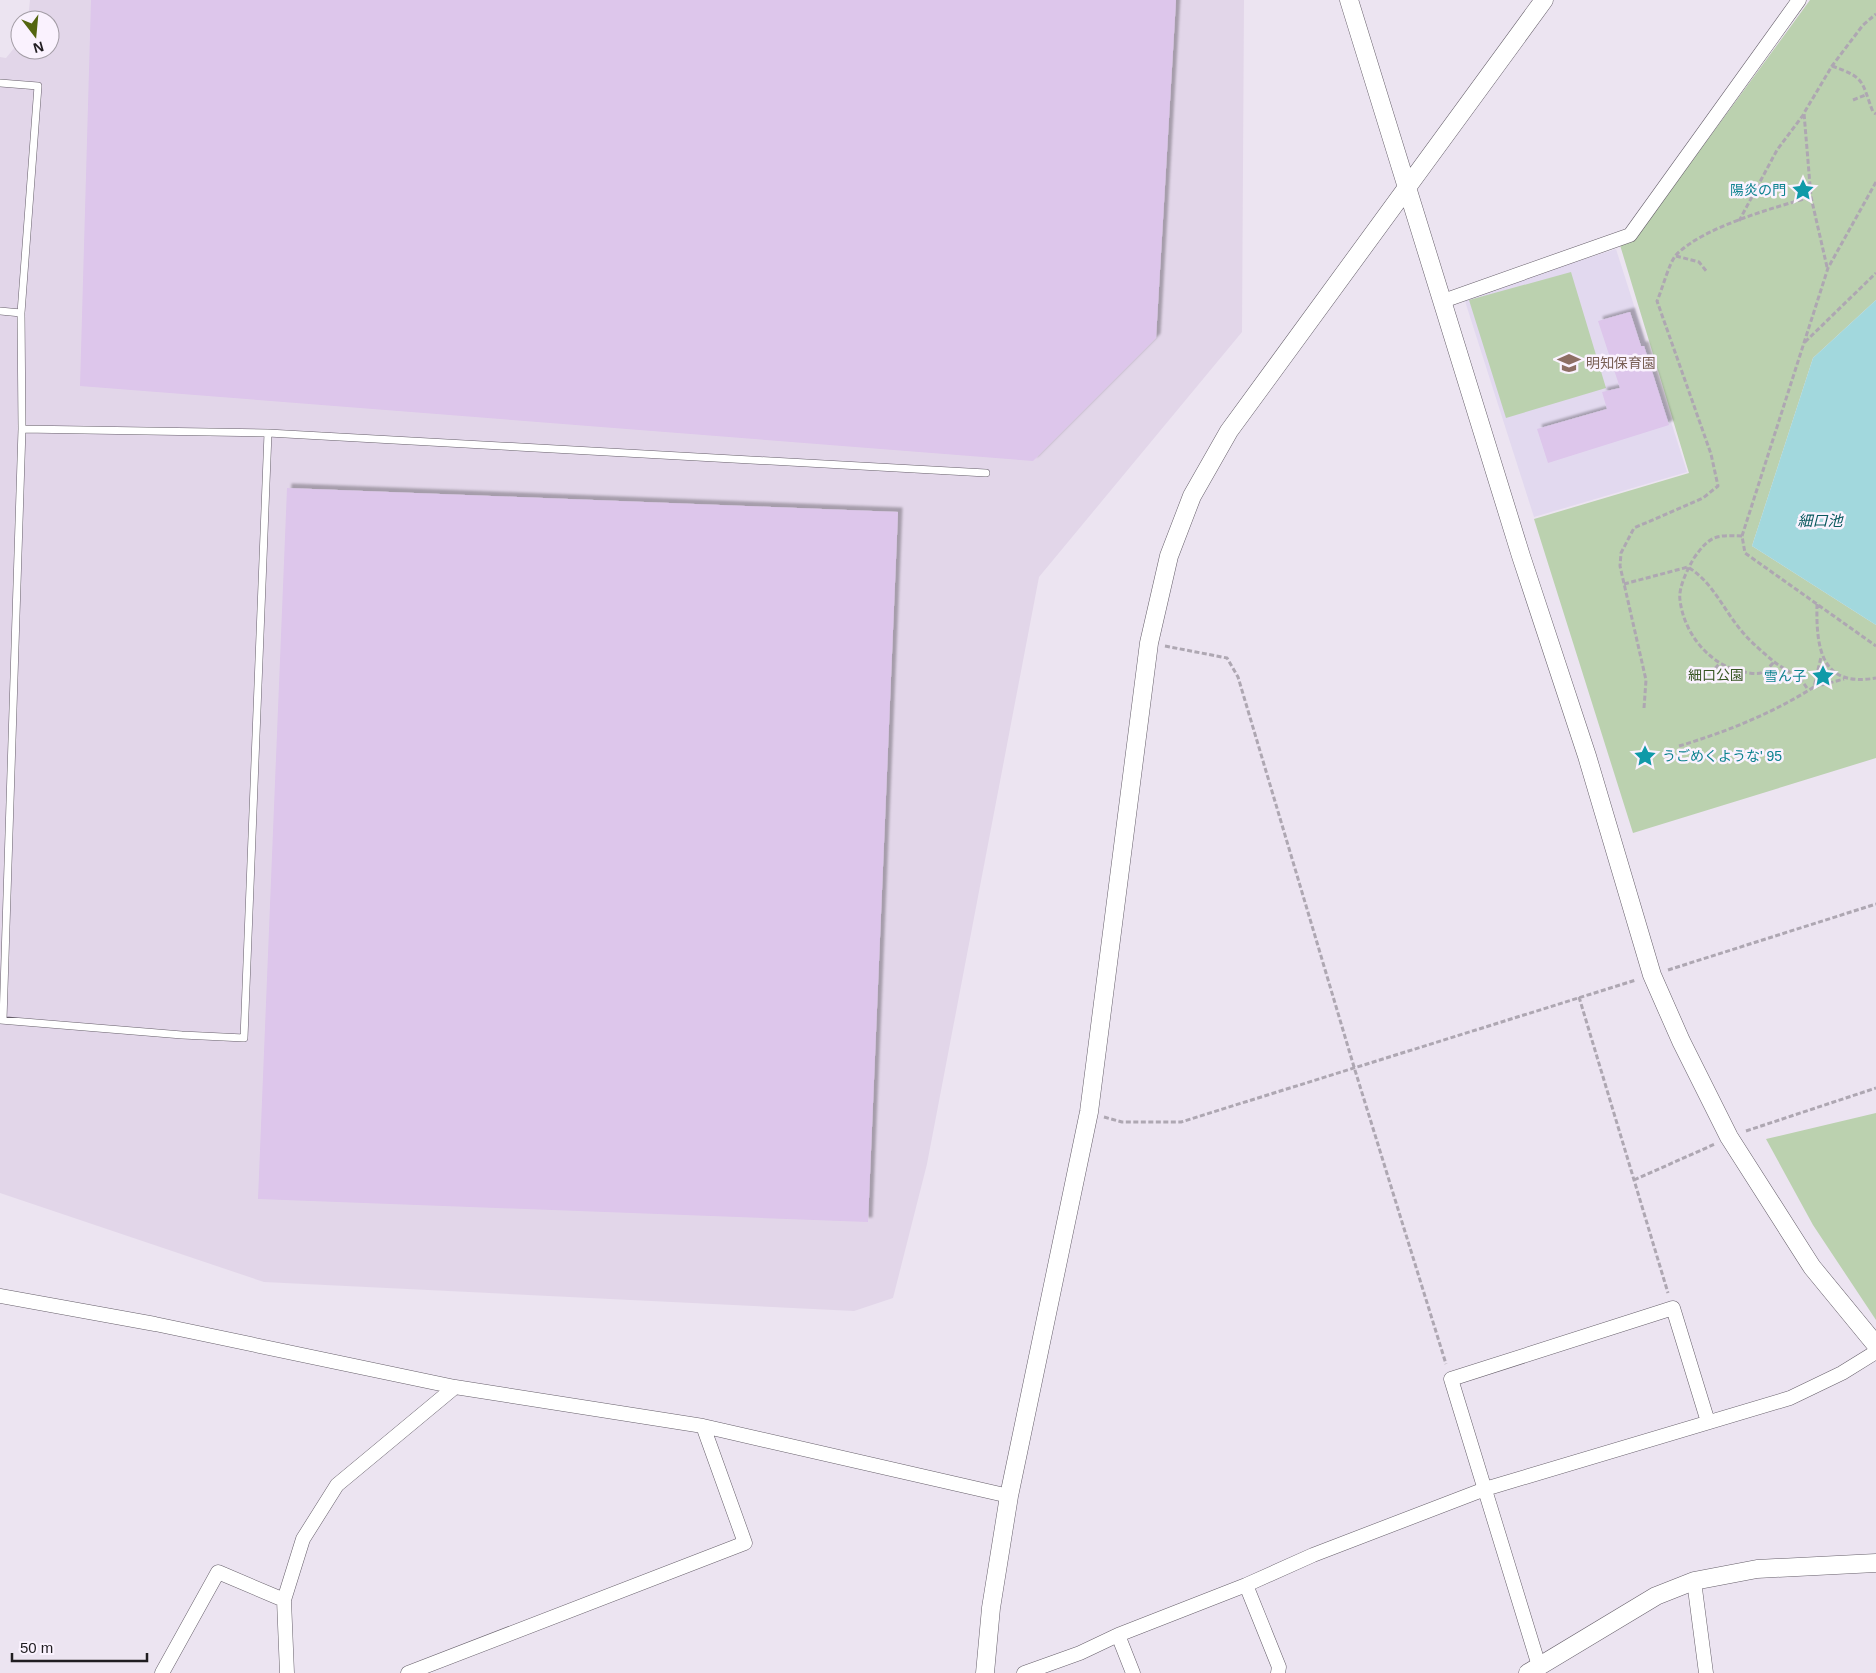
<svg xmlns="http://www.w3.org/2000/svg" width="1876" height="1673" font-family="Arial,'Noto Sans JP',sans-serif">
<defs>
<filter id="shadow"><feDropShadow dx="4.5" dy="-4.5" stdDeviation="1" flood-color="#0004"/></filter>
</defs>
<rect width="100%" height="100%" fill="#ece4f1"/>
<path fill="#e2d6e9" d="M30,0H1244L1242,332L1039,577L927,1164L893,1298L854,1311L264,1282L0,1193V57L6,58L20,41V50H50V20H28Z"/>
<path fill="#e2d9ef" d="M1616,249L1687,472L1534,517L1464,298Z"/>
<path fill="#bbd1af" d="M1810,0H1876V300L1813,358L1752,546L1876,625V758L1633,833L1534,519L1689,473L1620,245L1634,240Z
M1571,272L1606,388L1506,418L1469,300Z
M1876,1113V1320L1813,1225L1766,1139Z"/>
<path fill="#a2d8dd" d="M1876,300V625L1752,546L1813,358Z"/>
<path fill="#ddc6eb" filter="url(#shadow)" d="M91,0H1176L1156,338L1033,461L80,386Z
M1630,312L1641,346H1644L1669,425L1548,463L1537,429L1607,409L1602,392L1620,388L1598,321Z
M287,488L898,512L868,1222L258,1199Z"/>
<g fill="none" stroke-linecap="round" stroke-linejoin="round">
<defs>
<path id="service" d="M0,83L38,86L21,313L22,429L3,1020
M0,311L21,313
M22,429L268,433L986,473
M0,1020L182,1035L244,1038L268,433"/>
<path id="minor" d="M1443,301L1630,235L1799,0
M0,1296L155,1324L455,1387L703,1426L1009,1496
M1694,1581L1706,1673
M1246,1585L1279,1667L1278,1673
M1118,1635L1133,1673
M1539,1666L1451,1379L1673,1308L1708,1422
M162,1673L218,1572L284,1600
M287,1673L284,1600L303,1539L337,1485L455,1387
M408,1673L745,1543L703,1426
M1024,1673L1080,1653L1118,1635L1246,1585L1313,1555L1485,1489L1790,1398L1842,1373L1876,1352"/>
<path id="tertiary" d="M1349,0L1521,556L1587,756L1652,975L1681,1041L1729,1137L1812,1267L1876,1345
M985,1673L991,1608L1009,1496L1089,1112L1149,643L1169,556L1192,496L1229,431L1544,0
M1528,1673L1656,1596L1694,1581L1757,1569L1876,1563"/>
</defs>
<use href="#service" stroke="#665f6a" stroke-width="8"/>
<use href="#minor" stroke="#665f6a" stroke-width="15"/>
<use href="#tertiary" stroke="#665f6a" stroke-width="19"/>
<path stroke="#aea7b2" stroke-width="3" stroke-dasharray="5 2.5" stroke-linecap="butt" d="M1832,66C1866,78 1861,81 1873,112L1876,114
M1853,100L1868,94
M1876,182L1828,268L1742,536L1745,553L1876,646
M1739,221L1777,150L1804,114
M1676,256L1699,262L1707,272
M1827,267L1811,197L1804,113L1832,66L1863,25L1876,14
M1805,342L1876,273
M1742,536C1716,535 1710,535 1694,558C1688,568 1678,588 1680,600C1684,634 1710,666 1744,672C1750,673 1758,675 1763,672C1767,670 1771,665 1774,662
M1624,584L1688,567C1715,584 1724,612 1745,635C1753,644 1764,653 1773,661C1786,671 1801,676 1808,690
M1817,604C1816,648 1821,688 1876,678
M1165,646L1227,658L1238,677L1354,1067L1446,1364
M1710,674L1720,663
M1814,687L1844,679
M1644,708L1646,680L1620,566L1621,553L1634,528L1703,498L1718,486L1711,454L1657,301C1662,290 1669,263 1676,255C1703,227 1773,208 1811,197
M1679,746C1726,732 1773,713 1814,687L1821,657
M1668,970L1876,904
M1579,997L1668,1293
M1104,1117L1122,1122H1181L1636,980
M1746,1131L1876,1088
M1634,1180L1715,1144"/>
<use href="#service" stroke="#fff" stroke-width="7"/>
<use href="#minor" stroke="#fff" stroke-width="14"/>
<use href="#tertiary" stroke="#fff" stroke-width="18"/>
</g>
<defs>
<symbol id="sight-bare" viewBox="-9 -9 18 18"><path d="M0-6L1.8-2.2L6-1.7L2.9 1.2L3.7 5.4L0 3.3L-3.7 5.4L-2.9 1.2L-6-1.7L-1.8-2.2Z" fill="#0f9aa8" stroke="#faf2fe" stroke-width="2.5" paint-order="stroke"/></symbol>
<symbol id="school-bare" viewBox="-9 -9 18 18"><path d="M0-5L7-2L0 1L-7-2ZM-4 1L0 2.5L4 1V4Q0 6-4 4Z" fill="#8d6e63" stroke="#faf2fe" stroke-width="2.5" paint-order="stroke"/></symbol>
</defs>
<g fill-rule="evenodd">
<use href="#sight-bare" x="1787" y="174" width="32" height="32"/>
<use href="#school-bare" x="1553" y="347" width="32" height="32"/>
<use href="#sight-bare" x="1807" y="660" width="32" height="32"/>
<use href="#sight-bare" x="1629" y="740" width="32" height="32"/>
</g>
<g text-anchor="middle" stroke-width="5" stroke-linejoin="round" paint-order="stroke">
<g font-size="14" fill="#0d838f" stroke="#faf2fe" text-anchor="end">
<text x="1786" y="195">陽炎の門</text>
<text x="1806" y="681">雪ん子</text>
<text x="1662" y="761" text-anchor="start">うごめくような' 95</text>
</g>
<g font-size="14" fill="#785e54" stroke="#faf2fe" text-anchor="start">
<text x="1586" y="368">明知保育園</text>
</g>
<g font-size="14" fill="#385724" stroke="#faf2fe">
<text x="1716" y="680">細口公園</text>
</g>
<g font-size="15" font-style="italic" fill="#0a595e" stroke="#faf2fe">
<text x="1820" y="526">細口池</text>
</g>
</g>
<g transform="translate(35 35) rotate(164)"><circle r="24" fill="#faf2fe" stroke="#a39da6"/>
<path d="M0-4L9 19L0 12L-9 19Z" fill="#546610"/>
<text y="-8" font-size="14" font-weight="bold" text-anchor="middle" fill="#201d21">N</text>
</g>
<path d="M12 1653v8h135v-8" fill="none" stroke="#201d21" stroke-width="2.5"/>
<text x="20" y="1653" font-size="15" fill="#201d21" stroke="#faf2fe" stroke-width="4" paint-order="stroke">50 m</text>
</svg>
